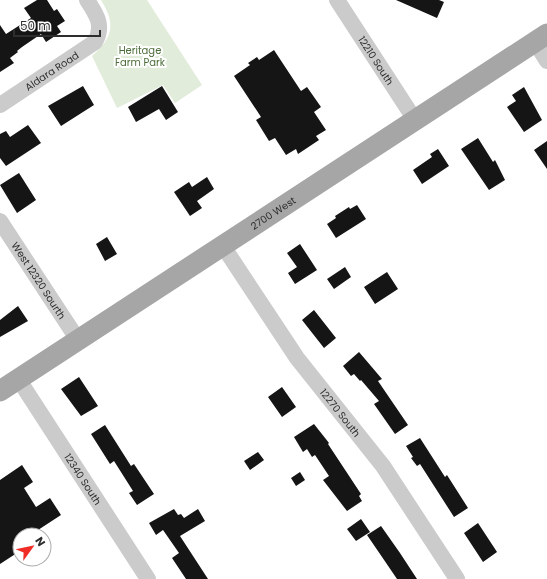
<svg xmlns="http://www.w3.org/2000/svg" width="547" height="579" font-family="Poppins,sans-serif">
<rect width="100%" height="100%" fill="#fff"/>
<path fill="#e2ecda" d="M101,0H147L202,85L175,103L163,85L117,108L92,56C113,38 116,24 101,0Z"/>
<path fill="#151515" d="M37,0H47L54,11L57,9L65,21L57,26L61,32L46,42L41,34L22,47L17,51L18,52L10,58L14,63L0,72V25L6,34L31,18L24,8Z
M396,0H439L444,2L437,18Z
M274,50L301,91L307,87L321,107L314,112L326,130L316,136L319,140L298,154L296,149L286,155L275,138L269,141L256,120L261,117L234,76L250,65L248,63L257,57L259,60Z
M83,86L94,105L61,126L48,106Z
M162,86L178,112L166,120L159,109L136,122L128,107Z
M524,87L542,120L524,132L507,107L516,101L512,95Z
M28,125L41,143L6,166L0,158V134L6,131L10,137Z
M478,138L493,162L495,160L505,180L489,190L461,149Z
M547,141V169L534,150Z
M438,149L449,166L422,184L413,170L432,157L430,154Z
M19,173L36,200L17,213L0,185Z
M207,177L214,189L197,201L202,208L190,216L174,192L189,182L192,187Z
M357,205L366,219L336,238L327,224L336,218L335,216L349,207L350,209Z
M107,237L117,254L105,261L96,244Z
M300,244L317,270L295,284L288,273L297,267L287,253Z
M345,267L351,277L334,289L327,279Z
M387,272L398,289L375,304L364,287Z
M18,306L28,321L0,337V320Z
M314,310L336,338L324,348L302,320Z
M359,352L382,379L378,381L408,425L395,434L374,404L379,401L361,380L360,381L354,374L351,376L343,366Z
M79,377L98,406L81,416L61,389Z
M282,387L296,407L282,417L268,397Z
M314,424L329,443L328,444L361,494L359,496L362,501L347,511L323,480L329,476L315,455L312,457L307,449L303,452L294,437Z
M105,425L131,466L134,464L154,494L137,505L129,493L133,491L114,461L110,464L91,434Z
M420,438L445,477L447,475L468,508L454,517L420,464L417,466L411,458L413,457L406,446Z
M258,452L264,460L250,470L244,461Z
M22,465L33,482L24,488L36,507L50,498L61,515L38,530L41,535H20V551L0,564V480Z
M300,472L305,480L296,486L291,478Z
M174,509L178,515L181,514L184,518L198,509L205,521L180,536L208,579H186L172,558L179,553L163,530L156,535L149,523Z
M361,519L370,532L356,541L347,529Z
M478,523L497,552L483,562L464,533Z
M381,526L400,553L417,579H397L380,554L367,535Z"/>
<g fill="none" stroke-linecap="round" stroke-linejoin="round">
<g stroke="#cbcbcb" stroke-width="16">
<path id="s1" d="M337,0L415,120"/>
<path d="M535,42L547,61"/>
<path id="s2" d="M0,105L95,42C104,26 97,15 87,0"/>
<path id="s3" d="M0,221L78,340"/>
<path id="s4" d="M223,246L297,358L383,466L457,579"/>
<path id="s5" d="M19,380L148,579"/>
</g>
<path stroke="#a6a6a6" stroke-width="21" id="s6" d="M0,391L547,34"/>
</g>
<g text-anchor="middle" stroke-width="4" stroke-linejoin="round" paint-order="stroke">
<g font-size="10" fill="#4b6c39" stroke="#fff">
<text x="140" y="54">Heritage<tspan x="140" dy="12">Farm Park</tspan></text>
</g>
<g font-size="10" fill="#2e2e2e" stroke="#fff">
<text dy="4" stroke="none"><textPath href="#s1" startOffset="72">12210 South</textPath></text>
<text dy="4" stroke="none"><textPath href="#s2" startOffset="62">Aldara Road</textPath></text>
<text dy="4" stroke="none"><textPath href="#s6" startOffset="326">2700 West</textPath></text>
<text dy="4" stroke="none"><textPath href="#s3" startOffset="71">West 12320 Sourth</textPath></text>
<text dy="4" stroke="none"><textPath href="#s4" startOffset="204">12270 South</textPath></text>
<text dy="4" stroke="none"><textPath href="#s5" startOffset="118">12340 South</textPath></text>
</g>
</g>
<g transform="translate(32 547) rotate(57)"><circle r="19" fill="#ffffff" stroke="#ababab"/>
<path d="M0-3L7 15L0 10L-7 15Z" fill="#ef2c25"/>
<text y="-6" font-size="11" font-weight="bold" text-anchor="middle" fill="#2e2e2e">N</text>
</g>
<path d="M14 30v6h86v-6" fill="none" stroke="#2e2e2e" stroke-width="2"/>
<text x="20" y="30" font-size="12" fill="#2e2e2e" stroke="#ffffff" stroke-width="3" paint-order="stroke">50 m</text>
</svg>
